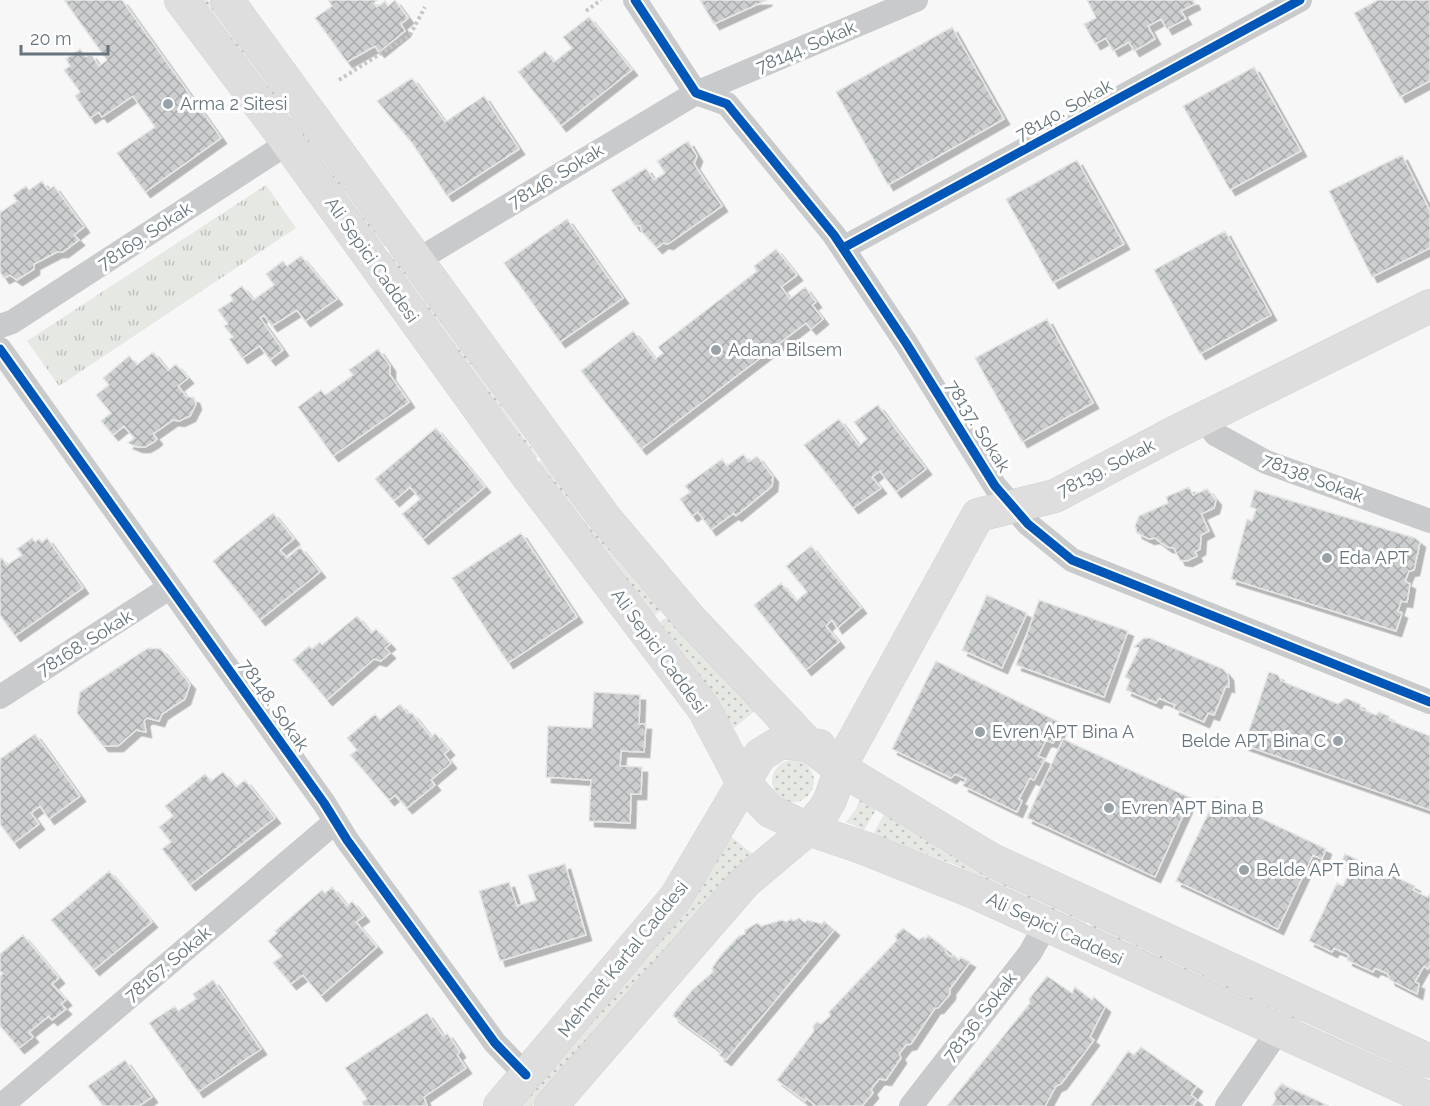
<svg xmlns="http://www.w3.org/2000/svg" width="1430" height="1106" font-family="Raleway,sans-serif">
<defs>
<pattern id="grass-dots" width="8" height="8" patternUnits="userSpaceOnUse" patternTransform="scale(1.5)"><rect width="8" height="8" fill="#e6e8e4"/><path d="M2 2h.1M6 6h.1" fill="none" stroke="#bec1be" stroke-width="1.8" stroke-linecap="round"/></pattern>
<pattern id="park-tufts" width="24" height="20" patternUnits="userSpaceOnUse" patternTransform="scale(1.5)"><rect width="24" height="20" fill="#e6e8e4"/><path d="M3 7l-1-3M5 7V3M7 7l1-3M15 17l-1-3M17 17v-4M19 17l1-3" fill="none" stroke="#bec1be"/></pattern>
<pattern id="building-cross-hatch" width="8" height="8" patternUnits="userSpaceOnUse" patternTransform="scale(1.5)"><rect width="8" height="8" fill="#cccecf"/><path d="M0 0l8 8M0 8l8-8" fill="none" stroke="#a9acad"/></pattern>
<filter id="shadow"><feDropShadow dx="5.5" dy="5.5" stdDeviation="0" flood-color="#0004"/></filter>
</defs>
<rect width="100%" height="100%" fill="#f7f7f7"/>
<path fill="url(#grass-dots)" d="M199,0H208L291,110L286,114Z
M294,116L387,245L382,248L290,119Z
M391,251L538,457L534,460L387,254Z
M541,460L661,610L654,616L537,464Z
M667,617L755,711L734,728L717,700L660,622Z
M772 781a21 21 0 1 1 42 0a21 21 0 1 1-42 0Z
M860,798L877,808L864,830L846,822L856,809Z
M885,813L1087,921L1085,927L955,865L873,834Z
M729,835L754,855L533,1106H516Z
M1092,922L1301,1019L1299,1027L1089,929Z"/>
<path fill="url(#park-tufts)" d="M266,185L296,228L59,386L27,341Z"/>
<path fill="url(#building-cross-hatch)" stroke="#e6e6e6" stroke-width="1.5" filter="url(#shadow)" d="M64,0H122L221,138L145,192L117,153L155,127L133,96L102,117L99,112L90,118L75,96L80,92L64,70L70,66L66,59L80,49L86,57L91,54L99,66L107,60Z
M328,0H378L374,3L377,7L385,1L388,6L395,0L408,18L401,24L405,31L379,52L375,46L347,62L315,18L332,6Z
M700,0H767L714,24Z
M1087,0H1193L1195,4L1181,11L1186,19L1167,29L1161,19L1148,26L1155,39L1134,51L1129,42L1113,51L1106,38L1095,44L1084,24L1096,18Z
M1378,0H1430V81L1400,97L1354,13Z
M589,17L632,70L561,126L518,72L545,51L554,62L572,48L563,37Z
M952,27L1004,119L888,185L836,92Z
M1254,67L1301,151L1230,190L1183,106Z
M412,78L445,122L484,96L519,149L447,196L412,143L377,101Z
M688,141L697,156L694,164L722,206L668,244L663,243L657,248L642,232L640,225L635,226L611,190L646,168L654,180L665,173L657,161Z
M1402,155L1430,211V248L1372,277L1329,191Z
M1077,160L1124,244L1053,283L1006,199Z
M42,181L48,190L54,186L84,227L74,235L79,240L63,252H57L34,264V269L17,280L10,275L4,278L0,272V210L1,212L17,201L13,195L26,186L29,190Z
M567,219L623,298L560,342L504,263Z
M1225,231L1271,315L1200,354L1154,270Z
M776,249L797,275L781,287L790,299L805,287L816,302L812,305L823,319L811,329L806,323L641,449L581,371L633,331L655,359L663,353L658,347L757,271L754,266Z
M301,256L337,299L305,321L297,310L272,326L264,315L260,318L283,350L270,360L260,346L242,358L229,339L233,337L224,326L228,324L218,310L233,300L230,295L242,286L253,300L274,285L266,274L283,261L287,266Z
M1047,319L1093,403L1022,442L975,358Z
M378,349L390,366V375L409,402L333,456L298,407L321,390L325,395L353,375L349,370Z
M153,352L168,371L176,364L188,378L178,386L186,396L194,398L196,404L190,416L179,421L173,420L153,434L157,439L154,442L145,447H137L128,443L134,438L124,426L113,435L101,421L111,413L96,395L109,385L103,378L129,356L137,365Z
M878,405L926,469L896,492L880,471L872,477L881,488L853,508L804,445L839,419L859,446L867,439L854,422Z
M436,428L485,487L423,539L402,514L420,499L410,487L394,501L375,479Z
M743,454L749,462L757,456L773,477L772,486L736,516L734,513L711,530L698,512L692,516L680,499L690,492L685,486L722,459L727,466Z
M1189,487L1193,495L1207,489L1216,500L1214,508L1201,514L1209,531L1201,535L1200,549L1195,552L1197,556L1187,561L1180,560L1174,548L1167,547L1155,538L1149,539L1137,533L1135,526L1139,516L1168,503L1166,497Z
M1255,490L1415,538L1420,542L1414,570L1409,571L1405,581L1410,584L1407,602L1401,601L1398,611L1402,613L1396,631L1231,579L1247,519L1252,521L1256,509L1250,507Z
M273,513L294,539L280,550L287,558L300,547L320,572L260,620L213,561Z
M521,533L577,617L508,663L452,578Z
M32,538L35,542L39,539L42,542L47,538L83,588L15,636L0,615V559L2,558L7,565L22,555L17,549Z
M811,546L861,608L837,628L832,620L826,626L839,642L806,670L754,605L781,583L796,601L807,592L786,566Z
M987,595L1027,613L1002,668L962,650Z
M1039,600L1128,631L1104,697L1016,665Z
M357,616L371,633L376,629L390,644L385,648L390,653L381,661L374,659L327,700L293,660L309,646L312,649L320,642L322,645Z
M1144,638H1150L1223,669L1228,675L1229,687L1226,686L1214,715L1208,713L1204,722L1174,709L1175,705L1159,698L1156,703L1126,690L1130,680L1125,677L1139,648L1134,647Z
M148,648L161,649L190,684L185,699L162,714L159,721L147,718L144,721L146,732L136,730L118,746H103L77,713L80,692Z
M936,661L1063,724L1053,743L1046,740L1038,756L1045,759L1034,780L1030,778L1019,799L1022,801L1017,812L963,786L966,779L955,774L951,778L892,749Z
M1269,672L1278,675L1281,681L1338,704L1346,698L1360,704L1361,709L1376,715L1379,712L1389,716V720L1430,736V810L1244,745Z
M594,692L640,695L639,724H646L644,752L621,751L620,766L642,767L641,794H631L630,823L589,821L591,780L546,777L548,726L592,728Z
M400,704L407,713H412L431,737L435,733L449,750L444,754L451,763L431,780L435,785L407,808L395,795L389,800L350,755L357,750L347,738L375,714L380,720Z
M35,734L80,796L49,819L40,806L31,813L39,824L14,843L0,824V759Z
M1063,739L1191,798L1155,877L1027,818Z
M223,772L236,787L245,780L275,818L190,885L162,849L171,842L159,827L173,816L165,806L205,774L211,781Z
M1216,797L1326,849L1322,859L1313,855L1278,929L1176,881Z
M1345,854L1374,867L1375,873L1383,878L1388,873L1415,886L1413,890L1427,897L1430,894V965L1428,969L1424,966L1415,982L1419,984L1417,994L1390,980L1388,974L1375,968L1373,972L1347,960L1349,955L1334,948L1332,952L1309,941L1337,883L1343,886L1351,869L1341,863Z
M565,864L586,935L500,961L479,891L509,882L517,906L536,900L528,875Z
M109,871L152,922L94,970L51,920Z
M332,887L347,906L352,901L364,916L356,922L377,947L321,996L303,975L291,984L273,963L282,956L268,941L277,933L275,931L322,890L325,893Z
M799,918L805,923L807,920L822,924L824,921L834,930L726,1060L719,1055L722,1052L673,1016L674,1013L692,990L713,972L712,968L722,954L739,936L745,934V930L757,923L761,926L782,920L786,922L791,919L794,921Z
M903,928L919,940L923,937L926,939L928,935L946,949L945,951L951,957L954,955L959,960L961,957L970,962L950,989V994L938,1008H935L911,1044L906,1045L899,1054L901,1058L886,1080L879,1079L871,1089L873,1093L862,1106H816L806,1098L805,1101L777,1080L814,1031L813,1026L817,1022L821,1024L830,1016L829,1012L897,940L895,936Z
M23,935L59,978L52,984L66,1000L61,1004L66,1009L52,1020L49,1016L29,1032L33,1037L19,1048L0,1026V976L3,974L0,971V954Z
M1047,976L1072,993L1075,987L1092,1000L1094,997L1105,1007L1090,1037L1094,1040L1061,1084L1056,1086L1045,1106H947L1030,1003L1029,999Z
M213,980L261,1049L198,1092L149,1023L175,1006L178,1011L196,999L193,994Z
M427,1013L443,1036L447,1033L460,1052L457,1055L466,1068L424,1097L427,1106H364L362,1102L367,1099L345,1068Z
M1141,1047L1197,1086L1191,1095L1197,1100L1193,1106H1090L1128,1051L1134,1055Z
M125,1060L152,1097L139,1106H103L88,1086Z
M1282,1083L1286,1086L1329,1106H1272L1276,1099L1274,1093Z"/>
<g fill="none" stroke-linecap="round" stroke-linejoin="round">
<defs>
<path id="secondary" d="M181,0L275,125L524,471L704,709L742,781L770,811L808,829L864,848L974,892L1430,1099
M227,0L605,518L691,620L810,746L841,769L992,860L1430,1061
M500,1106L676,897L760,755L781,742L819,746
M551,1106L745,882L808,829L824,810L830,800L846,755L978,515L1055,496L1172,434L1430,306"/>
</defs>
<use href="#secondary" stroke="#d2d3d4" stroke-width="34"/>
<path stroke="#c7c7c8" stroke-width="4" stroke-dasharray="3 3" stroke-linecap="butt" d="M586,11L601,0
M339,80L410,35L425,7"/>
<path stroke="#c8cacb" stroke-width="24" d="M635,0L696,93L727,104L834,235L906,343L995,486L1028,524L1072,560L1430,702
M843,248L1300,0
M416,261L696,93L916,0
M0,326L12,322L288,143
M0,349L324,803L347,840L495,1043L526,1075
M1207,417L1215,434L1266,462L1430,521
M0,697L169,588
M1,1106L335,822
M911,1106L1030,953L1046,925
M1227,1106L1278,1031"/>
<use href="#secondary" stroke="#dededf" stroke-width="33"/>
<defs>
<path id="cycleway" d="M635,0L696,93L727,104L834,235L906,343L995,486L1028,524L1072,560L1430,702
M843,248L1300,0
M0,349L324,803L347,840L495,1043L526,1075"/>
</defs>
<use href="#cycleway" stroke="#fff" stroke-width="13"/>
<use href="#cycleway" stroke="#0057b8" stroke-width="9"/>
</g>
<g fill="#99a2a8" stroke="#fff" stroke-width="2">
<circle cx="168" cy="104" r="6"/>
<circle cx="716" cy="350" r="6"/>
<circle cx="1327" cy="558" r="6"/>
<circle cx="980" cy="732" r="6"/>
<circle cx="1338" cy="741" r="6"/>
<circle cx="1109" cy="808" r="6"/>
<circle cx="1244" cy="870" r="6"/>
</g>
<g text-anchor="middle" stroke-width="6" stroke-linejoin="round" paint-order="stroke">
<g font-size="18" fill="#66757d" stroke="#fff">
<text transform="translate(806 47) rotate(-23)" y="6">78144. Sokak</text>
<text transform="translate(1064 110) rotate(-29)" y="6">78140. Sokak</text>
<text transform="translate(556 176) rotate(-31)" y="6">78146. Sokak</text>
<text transform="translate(145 236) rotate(-33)" y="6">78169. Sokak</text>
<text transform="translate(372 260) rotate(55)" y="6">Ali Sepici Caddesi</text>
<text transform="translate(978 426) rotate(58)" y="6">78137. Sokak</text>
<text transform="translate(1106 468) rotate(-27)" y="6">78139. Sokak</text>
<text transform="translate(1313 478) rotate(21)" y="6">78138. Sokak</text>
<text transform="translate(85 643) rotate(-32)" y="6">78168. Sokak</text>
<text transform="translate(659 651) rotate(54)" y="6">Ali Sepici Caddesi</text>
<text transform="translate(274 705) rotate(55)" y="6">78148. Sokak</text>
<text transform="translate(1055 929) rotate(25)" y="6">Ali Sepici Caddesi</text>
<text transform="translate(623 959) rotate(-51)" y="6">Mehmet Kartal Caddesi</text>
<text transform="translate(168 964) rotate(-40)" y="6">78167. Sokak</text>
<text transform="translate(980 1017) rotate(-52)" y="6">78136. Sokak</text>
</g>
<g font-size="18" fill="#66757d" stroke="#fff" text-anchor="start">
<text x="180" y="110">Arma 2 Sitesi</text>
<text x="728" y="356">Adana Bilsem</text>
<text x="1339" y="564">Eda APT</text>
<text x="992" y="738">Evren APT Bina A</text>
<text x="1326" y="747" text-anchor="end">Belde APT Bina C</text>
<text x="1121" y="814">Evren APT Bina B</text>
<text x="1256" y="876">Belde APT Bina A</text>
</g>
</g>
<path d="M21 45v9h87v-9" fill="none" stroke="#66757d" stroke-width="3"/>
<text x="30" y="45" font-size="18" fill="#66757d" stroke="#ffffff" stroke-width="4.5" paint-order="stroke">20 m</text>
</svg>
